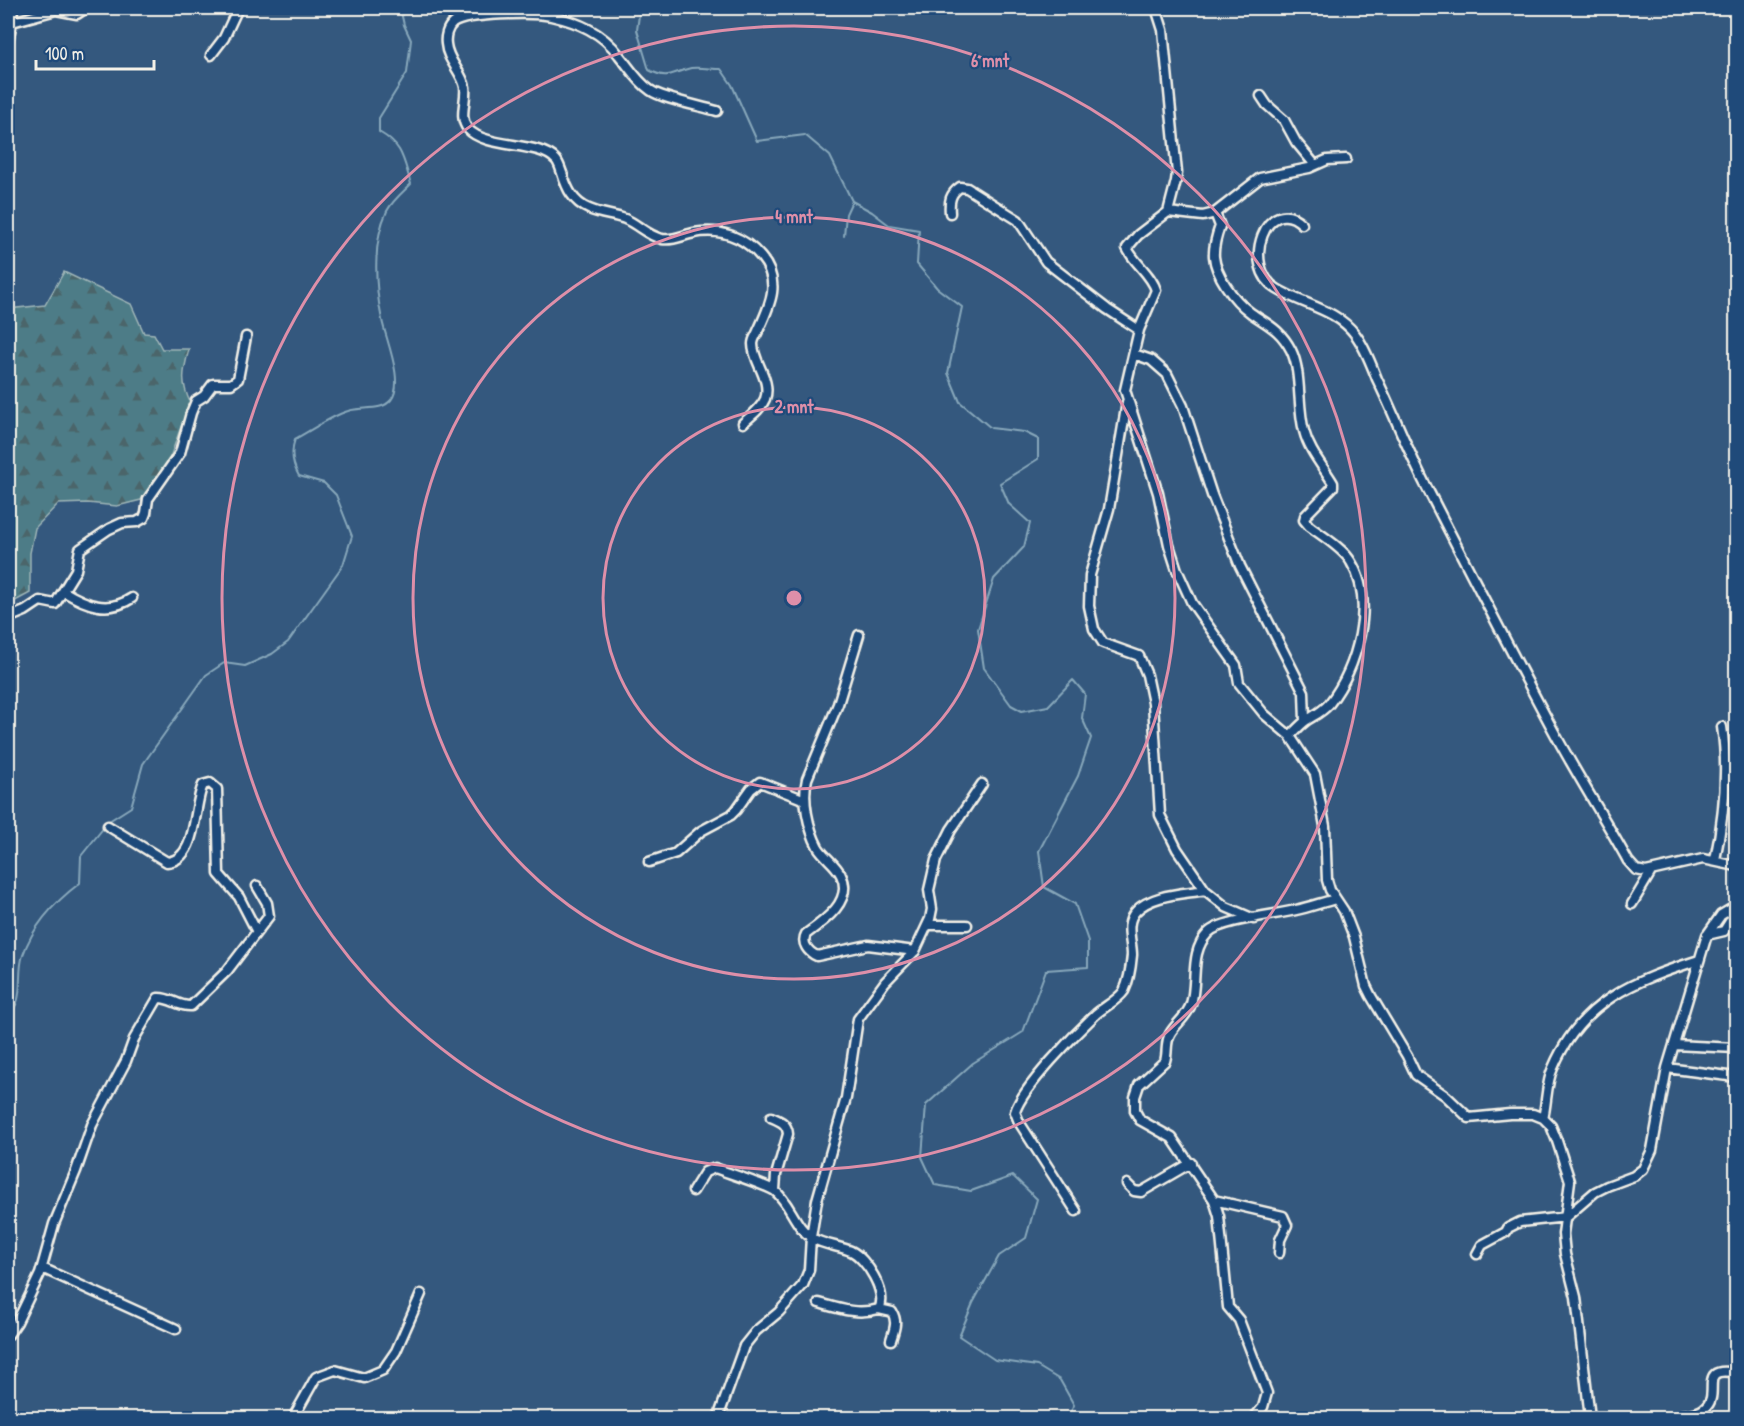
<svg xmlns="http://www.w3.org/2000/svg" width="1744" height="1426" font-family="'Patrick Hand',sans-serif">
<defs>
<pattern id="forest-firs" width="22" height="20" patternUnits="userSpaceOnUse" patternTransform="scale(1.5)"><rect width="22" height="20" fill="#4d7c87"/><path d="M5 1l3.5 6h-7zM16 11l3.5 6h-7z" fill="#4b656a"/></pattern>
</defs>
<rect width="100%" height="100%" fill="#34587e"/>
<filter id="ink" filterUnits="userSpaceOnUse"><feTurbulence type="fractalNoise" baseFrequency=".0167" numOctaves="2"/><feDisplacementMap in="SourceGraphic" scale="12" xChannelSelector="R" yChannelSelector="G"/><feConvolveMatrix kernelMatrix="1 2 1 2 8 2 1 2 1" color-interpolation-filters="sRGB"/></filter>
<g filter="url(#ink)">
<path fill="url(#forest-firs)" stroke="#a0b6b8" stroke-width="1.5" d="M64,272L131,304L144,333L154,334L162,349H189C183,372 180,382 191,404L183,421L167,466L141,500L117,506L88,503L58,504L35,528L30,553V593L8,605V309L45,305Z"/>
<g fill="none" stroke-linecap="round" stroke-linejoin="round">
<path stroke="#88a8bb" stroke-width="2" d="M640,8L637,30L649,70C669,81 672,72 691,68C700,67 712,69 721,69L732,85L757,141L805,135L830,156L852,201L846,214L844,236
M852,201L872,212L889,225L919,230L917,264L937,288L962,307L948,373L960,402L991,428L1024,432L1038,439V459L1000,483L1009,504L1030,523L1024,547L994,579L978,629L984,668L1011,705L1022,711L1048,706L1073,680L1085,694L1082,718L1091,738L1078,776L1039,851L1044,887L1075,904L1088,941V967L1046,970L1023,1032L973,1063L926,1105L922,1157L935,1185L971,1191L1013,1176L1037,1199L1026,1238L999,1256L973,1303L959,1336L995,1360L1037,1366L1060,1380L1074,1405L1068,1418
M8,1015C26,1001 16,975 23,955C33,926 56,901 80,883L81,856L109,821L131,807L143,764L206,675L224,663L245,666L272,654L288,642L343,565L352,536L336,495L324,483L299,476C292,464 290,453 295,439C310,431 333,415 348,411C362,406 381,412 391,400C405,383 386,340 382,320C375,287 372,242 387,211C393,200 403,192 411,184C403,158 403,146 379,132V118L407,73L411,40L404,25L400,8"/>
<defs>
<path id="minor" d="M458,8L481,15
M1156,8L1163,30L1177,173L1176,181L1168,212L1138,235L1127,248C1134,263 1151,274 1156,290L1139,330L1125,390L1158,493L1169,545L1177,570L1192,603L1236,665L1239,683L1264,714L1290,736L1315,774L1325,826L1327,880L1330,890L1344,911L1354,937L1366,986L1371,996L1407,1056L1416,1075L1446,1096L1469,1118L1510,1114H1533L1543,1118L1551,1126L1557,1141L1570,1181L1563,1234L1565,1254L1576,1297L1590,1418
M12,22L56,10L77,14L86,8
M8,41L12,22L13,8
M211,55L224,38L238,8
M1261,96L1267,105L1284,120L1296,142L1315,165
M717,111C701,106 662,99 650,90C637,81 629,67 619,55C602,32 578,22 551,16C534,12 467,13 453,23C447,28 445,37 446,44C447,60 462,72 465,87C467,100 458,118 468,129C486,149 539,141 556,160C559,163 560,168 562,173C567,189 573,202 589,209C600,214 614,215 625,219C639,225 646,235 662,239C674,241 683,235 694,233C721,228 744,237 761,257C782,282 770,305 758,331C756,336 753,339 753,344C753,362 772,380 765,399C761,409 751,416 743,423
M1168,212L1203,216L1215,213L1260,178L1309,168L1327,160L1346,159
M950,213C949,201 950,194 960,187L967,188L1018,220L1046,262L1107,309L1139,330
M1215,213L1220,226C1211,251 1211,263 1226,286C1233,297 1240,305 1251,313C1268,325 1280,329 1291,350C1302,372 1297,406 1304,431C1309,451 1323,466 1333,483V487L1305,516L1304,520L1309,526C1321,535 1344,549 1351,562C1376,603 1357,668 1329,704C1322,712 1315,715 1307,720C1301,724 1295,731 1290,736
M1302,224C1268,191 1239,266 1277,289C1303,305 1336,309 1355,334C1365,347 1371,364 1377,379C1394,414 1408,451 1426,486C1470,572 1514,658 1560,743C1582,783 1606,821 1628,861L1636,870L1646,872L1703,859L1736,866
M1134,354L1151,360L1167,374L1183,406L1212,495L1240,566L1304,692L1305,721
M1127,402L1109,509L1090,575L1089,606L1094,629L1103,643L1139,656L1147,675L1153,703L1160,815L1177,849L1205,890L1226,907L1254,919
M63,591C86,605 108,614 132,598
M8,618L25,611L40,601L55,604L76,570L80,549L109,529L122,523L137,522L144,518L146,513L148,499L180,453L191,413L196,401L204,396L213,384H231L238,379L246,337
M859,635L838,704L807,779C802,799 808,828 818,847C824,857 836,864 841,875C854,901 823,922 806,934C801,943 808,952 817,956L868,945L915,951
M108,826L167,862C198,860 193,805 203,785L210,783L217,789L219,874L239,897L257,932
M1715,860C1724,816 1729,772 1722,727
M649,862L676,853L701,831L731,815L736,810L751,789L760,782L805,800
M1632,904L1651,872
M928,925H967
M1707,935L1724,931L1736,912
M1674,1045L1736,1048
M1667,1068L1736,1077
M771,1117C780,1121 787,1123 788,1134L776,1175L775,1190
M1543,1118C1547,1102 1546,1083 1553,1068C1581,1001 1634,981 1699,960
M1127,1184L1134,1191L1141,1192L1191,1163
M693,1191L705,1172L715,1168C725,1172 769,1186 775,1191C790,1203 795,1227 812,1238C824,1245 839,1246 851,1251C866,1258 888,1293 879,1309C857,1315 840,1309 819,1303
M1214,1200L1283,1216L1287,1225L1280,1240L1279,1253
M1076,1211L1019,1122L1015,1112C1022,1088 1076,1033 1096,1014C1104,1007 1118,1000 1124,991C1129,981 1131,966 1132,955C1132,941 1124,923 1136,911C1152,894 1184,894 1205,890
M1477,1254L1482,1245L1506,1232L1508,1228L1520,1222L1566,1217L1595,1192L1607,1186L1634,1176L1643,1169L1652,1150L1667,1068L1707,935L1721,915L1736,906
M42,1268L176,1329
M879,1309L892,1312C898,1322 894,1330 891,1340
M8,1335L17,1322L40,1274L54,1224L76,1171L92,1125L126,1061L134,1039L158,998C170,997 179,1007 191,1006L227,971L269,916L267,903L257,886
M1682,1415C1690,1414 1698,1414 1705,1408C1722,1394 1696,1365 1736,1373
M293,1418L316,1377L335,1370L364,1378L383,1370L396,1351L421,1294
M718,1418L744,1346L756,1331L779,1312L803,1285L809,1270L811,1237L817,1200L846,1098L858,1019L885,982L915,951L930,919L932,909L929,890L936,860L951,830L982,784
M1254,1418L1263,1407L1267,1393L1239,1320L1228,1307L1219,1216L1214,1200L1172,1138L1140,1120L1135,1111V1097L1139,1085L1165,1061C1168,1052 1165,1043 1170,1034C1176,1023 1187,1017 1191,1004C1198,980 1189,953 1208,933C1220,920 1276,915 1296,910C1310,907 1323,902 1336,899"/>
</defs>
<use href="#minor" stroke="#f4f1e8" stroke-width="13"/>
<use href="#minor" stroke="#1f4a7a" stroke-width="8"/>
</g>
</g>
<g fill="none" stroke="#de8fa9" stroke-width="3">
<circle cx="794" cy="598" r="191"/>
<circle cx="794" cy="598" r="381"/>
<circle cx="794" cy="598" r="572"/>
</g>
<circle cx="794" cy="598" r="9" fill="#de8fa9" stroke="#1f4a7a" stroke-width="3"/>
<g font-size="18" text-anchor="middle" font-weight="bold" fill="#de8fa9" stroke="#1f4a7a" stroke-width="4.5" stroke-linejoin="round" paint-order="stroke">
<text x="990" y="67">6 mnt</text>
<text x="794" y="223">4 mnt</text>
<text x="794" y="413">2 mnt</text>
</g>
<rect width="1744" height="1426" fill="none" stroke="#1f4a7a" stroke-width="30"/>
<rect x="15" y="15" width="1714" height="1396" fill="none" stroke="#f4f1e8" stroke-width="2" filter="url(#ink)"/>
<path d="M36 60v9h118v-9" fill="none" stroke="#f4f1e8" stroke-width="3"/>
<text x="45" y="60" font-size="18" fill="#f4f1e8" stroke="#1f4a7a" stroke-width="4.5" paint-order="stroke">100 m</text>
</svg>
